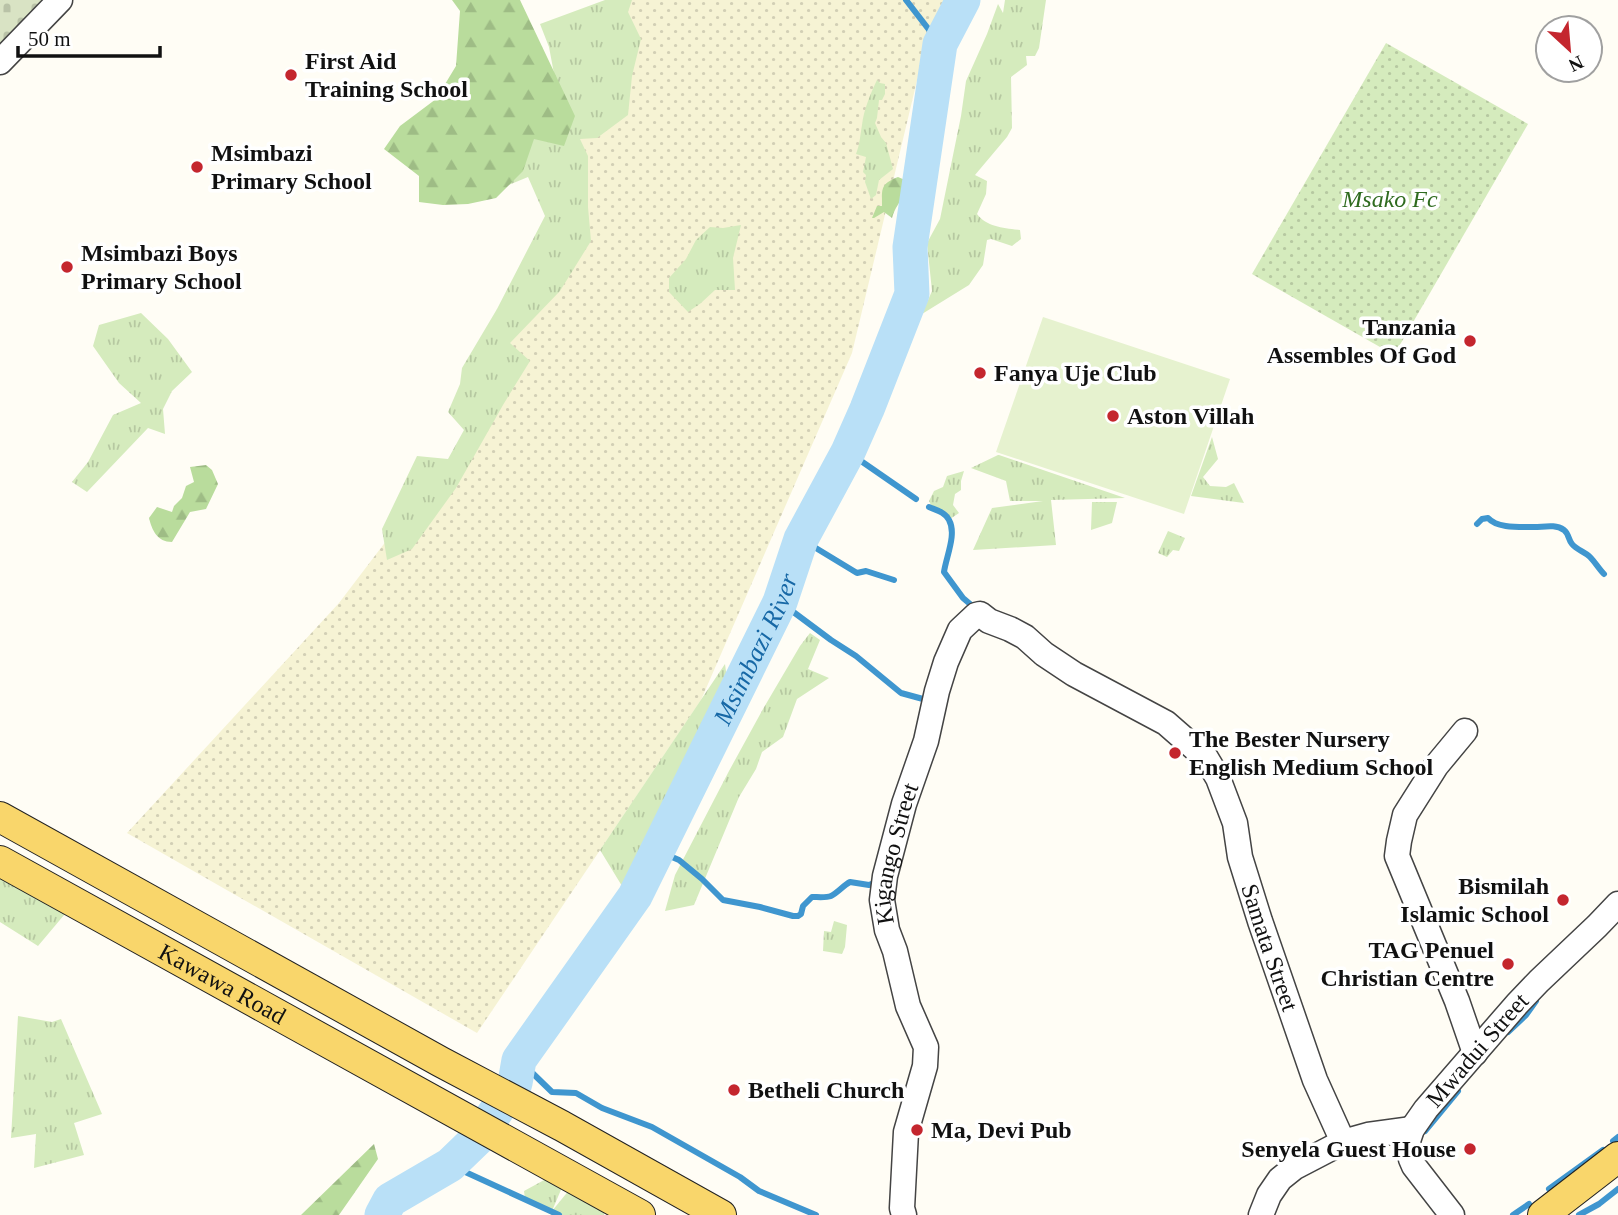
<svg xmlns="http://www.w3.org/2000/svg" width="1618" height="1215" font-family="'Times New Roman',serif">
<defs>
<pattern id="farmland-dots" width="8" height="8" patternUnits="userSpaceOnUse" patternTransform="scale(1.75)"><rect width="8" height="8" fill="#f6f3d4"/><path d="M2 2h.1M6 6h.1" fill="none" stroke="#d2cfb5" stroke-width="1.8" stroke-linecap="round"/></pattern>
<pattern id="grass-tufts" width="24" height="20" patternUnits="userSpaceOnUse" patternTransform="scale(1.75)"><rect width="24" height="20" fill="#d5ebbd"/><path d="M3 7l-1-3M5 7V3M7 7l1-3M15 17l-1-3M17 17v-4M19 17l1-3" fill="none" stroke="#b6c8a1"/></pattern>
<pattern id="forest-firs" width="22" height="20" patternUnits="userSpaceOnUse" patternTransform="scale(1.75)"><rect width="22" height="20" fill="#b9dc9c"/><path d="M5 1l3.5 6h-7zM16 11l3.5 6h-7z" fill="#9ebc85"/></pattern>
<pattern id="cemetery-stones" width="16" height="16" patternUnits="userSpaceOnUse" patternTransform="scale(1.75)"><rect width="16" height="16" fill="#d9e3c4"/><path d="M2 7V4a2 2 0 0 1 4 0v3zM10 15v-3a2 2 0 0 1 4 0v3z" fill="#b9c2a7"/></pattern>
<pattern id="park-dots" width="8" height="8" patternUnits="userSpaceOnUse" patternTransform="scale(1.75)"><rect width="8" height="8" fill="#d5ebbd"/><path d="M2 2h.1M6 6h.1" fill="none" stroke="#b6c8a1" stroke-width="1.8" stroke-linecap="round"/></pattern>
</defs>
<rect width="100%" height="100%" fill="#fffdf5"/>
<path fill="url(#farmland-dots)" d="M613,0H944L925,47L852,353L701,700L477,1033L127,833L339,603L491,403Z"/>
<path fill="url(#grass-tufts)" d="M605,0H632L628,12L641,39L632,76L628,115L597,138L580,139L588,156V207L591,241L560,291L510,343L530,361L503,405L456,488L412,549L387,560L382,529L417,456L448,459L464,430L448,412L460,384L462,368L497,309L545,216L528,177L487,194L558,95L549,47L540,24Z
M1005,0H1046L1039,48L1035,56H1026L1027,65L1011,77L1012,128L1007,137L975,175L987,181L986,194L977,214C987,227 1003,228 1020,230L1021,239L1012,246L991,239L987,240L983,265L969,285L922,314L932,291L927,243L940,219L961,116L966,81L987,34L998,4L1003,13Z
M877,80L880,83L885,84V94L882,100H879L877,118L875,123L881,137L886,143L893,169L879,180L876,195L871,199L865,182L866,175L863,172L866,157L856,154C860,144 860,136 862,125C864,109 870,95 877,80Z
M741,225L733,258L735,290H715L701,303L688,312L669,292V278L686,259L696,240L710,227L723,228Z
M141,313L168,339L192,372L172,391L163,409L165,434L148,428L87,492L72,482L88,462L113,415L141,403L119,383L93,346L99,325Z
M1212,437L1218,459L1203,477L1210,486L1226,487L1234,483L1244,503L1191,496Z
M998,455H999L1125,498L1051,500L1056,545L973,550L992,508L1043,501H1010L1006,481L971,468Z
M964,471L961,481V490L955,494L953,505L959,513L950,519L933,509L929,501L934,491L943,487L947,476Z
M1092,502H1117L1112,523L1091,530Z
M1168,531L1185,538L1179,551L1173,550L1167,557L1158,553Z
M810,633L820,640L808,669L829,678L797,699L783,737L762,752L756,769L739,797L694,905L665,911L675,875L729,771L763,709L800,646Z
M725,664L729,693L682,833L622,886L600,850Z
M0,864L75,902L38,946L0,922Z
M834,921L847,925L845,947L842,954L823,951L824,931L831,932Z
M18,1016L52,1022L61,1019L102,1114L74,1123L84,1155L34,1168L36,1134L11,1138Z
M546,1179L563,1185L552,1211L570,1189L605,1209L604,1215H552L525,1199L524,1191Z"/>
<path fill="url(#forest-firs)" d="M452,0H520L575,116L564,146L534,139L523,171L496,198L468,204L443,205L419,202V176L384,149L400,126L436,99L456,66L460,11Z
M898,177L905,180C904,188 904,196 899,203C896,208 894,211 892,218L884,212L874,218H872L877,206H882C882,189 880,184 898,177Z
M206,465L212,470L218,484L206,509L190,512L172,542C157,542 152,530 149,518L157,507L172,512L174,506L182,498L186,486L194,482L190,467Z
M374,1144L378,1159L339,1215H301Z"/>
<path fill="url(#cemetery-stones)" d="M0,0H53L0,58Z"/>
<path fill="url(#park-dots)" d="M1386,43L1528,124L1394,355L1252,274Z"/>
<path fill="#e6f2cf" d="M1043,317L1230,379L1184,514L996,452Z"/>
<g fill="none" stroke-linecap="round" stroke-linejoin="round">
<path stroke="#3f96cf" stroke-width="6" d="M906,0L940,44
M848,452L916,499
M929,507C936,510 945,512 949,520C957,534 946,557 944,572L963,598L976,609
M1477,524L1482,519L1488,518C1497,528 1517,527 1531,527C1541,528 1554,523 1564,530C1569,534 1568,539 1572,544C1577,550 1585,552 1590,557C1595,562 1599,569 1604,574
M801,539L857,573L866,571L894,580
M780,602L831,640L856,656L901,693L923,699L929,702
M658,851L679,860L702,879L723,900L760,907L793,916H798L801,914L803,906L812,897C818,897 826,898 831,896C836,894 844,885 850,882L869,885L874,883
M1508,1032L1526,1015L1536,1001
M519,1060L552,1092L576,1093L602,1108L652,1127L740,1177L759,1191L816,1215
M1425,1131L1458,1091
M1613,1141L1618,1137
M450,1165L559,1215
M1549,1189L1603,1150
M1513,1215L1529,1204
M1579,1215L1599,1204L1618,1189"/>
<path stroke="#b9e0f7" stroke-width="35" id="s1" d="M382,1215L390,1200L450,1165L478,1138L515,1083L519,1060L635,896L780,602L801,539L848,452L867,409L912,294L910,247L940,44L963,0"/>
<defs>
<g id="minor">
<path d="M0,62L60,0"/>
<path d="M1465,731L1436,766L1405,815L1399,841L1397,856L1457,1001L1475,1053"/>
<path id="s2" d="M904,1215L902,1208L906,1132L925,1066L926,1047L908,1006L895,951L887,930L882,900L885,876L904,804L926,741L937,691L946,662L960,630L976,615L980,614L989,621L1010,629L1025,637L1044,654L1074,674L1166,723L1206,758L1218,778L1235,823L1240,857L1260,921L1315,1080L1343,1142"/>
<path d="M1261,1215L1269,1195L1280,1179L1295,1167L1343,1142L1368,1135L1412,1129"/>
<path id="s3" d="M1452,1215L1414,1166L1411,1159L1408,1141L1412,1129L1426,1109L1517,1004L1539,981L1597,926L1618,904"/>
</g>
<g id="major">
<path d="M0,817L441,1062L562,1126L721,1215"/>
<path id="s4" d="M0,861L640,1215"/>
<path d="M1543,1215L1618,1157"/>
</g>
</defs>
<use href="#minor" stroke="#444" stroke-width="27"/>
<use href="#major" stroke="#222" stroke-width="32"/>
<use href="#minor" stroke="#fff" stroke-width="24"/>
<use href="#major" stroke="#f9d66b" stroke-width="30"/>
</g>
<g fill="#c4262e" stroke="#fff" stroke-width="2.5">
<circle cx="291" cy="75" r="7"/>
<circle cx="197" cy="167" r="7"/>
<circle cx="67" cy="267" r="7"/>
<circle cx="1470" cy="341" r="7"/>
<circle cx="980" cy="373" r="7"/>
<circle cx="1113" cy="416" r="7"/>
<circle cx="1175" cy="753" r="7"/>
<circle cx="1563" cy="900" r="7"/>
<circle cx="1508" cy="964" r="7"/>
<circle cx="734" cy="1090" r="7"/>
<circle cx="917" cy="1130" r="7"/>
<circle cx="1470" cy="1149" r="7"/>
</g>
<g text-anchor="middle" stroke-width="7" stroke-linejoin="round" paint-order="stroke">
<g font-size="24" font-weight="bold" fill="#111" stroke="#fff" text-anchor="start">
<text x="305" y="69">First Aid<tspan x="305" dy="28">Training School</tspan></text>
<text x="211" y="161">Msimbazi<tspan x="211" dy="28">Primary School</tspan></text>
<text x="81" y="261">Msimbazi Boys<tspan x="81" dy="28">Primary School</tspan></text>
<text x="1456" y="335" text-anchor="end">Tanzania<tspan x="1456" dy="28">Assembles Of God</tspan></text>
<text x="994" y="381">Fanya Uje Club</text>
<text x="1127" y="424">Aston Villah</text>
<text x="1189" y="747">The Bester Nursery<tspan x="1189" dy="28">English Medium School</tspan></text>
<text x="1549" y="894" text-anchor="end">Bismilah<tspan x="1549" dy="28">Islamic School</tspan></text>
<text x="1494" y="958" text-anchor="end">TAG Penuel<tspan x="1494" dy="28">Christian Centre</tspan></text>
<text x="748" y="1098">Betheli Church</text>
<text x="931" y="1138">Ma, Devi Pub</text>
<text x="1456" y="1157" text-anchor="end">Senyela Guest House</text>
</g>
<g font-size="24" font-style="italic" fill="#2f6b1f" stroke="#fff">
<text x="1390" y="207">Msako Fc</text>
</g>
<g font-size="24" fill="#111" stroke="#fff">
<text dy="8" stroke="none"><textPath href="#s2" startOffset="373">Kigango Street</textPath></text>
<text dy="8" stroke="none"><textPath href="#s2" startOffset="1104">Samata Street</textPath></text>
<text dy="8" stroke="none"><textPath href="#s4" startOffset="254">Kawawa Road</textPath></text>
<text dy="8" stroke="none"><textPath href="#s3" startOffset="203">Mwadui Street</textPath></text>
</g>
<g font-size="26" font-style="italic" fill="#1768a6" stroke="#fff">
<text dy="9" stroke="none"><textPath href="#s1" startOffset="691">Msimbazi River</textPath></text>
</g>
</g>
<g transform="translate(1569 49) rotate(154)"><circle r="33" fill="#ffffff" stroke="#a0a0a0" stroke-width="2"/>
<path d="M0-5L12 26L0 18L-12 26Z" fill="#c4262e"/>
<text y="-10" font-size="19" font-weight="bold" text-anchor="middle" fill="#111111">N</text>
</g>
<path d="M18 46v10h142v-10" fill="none" stroke="#111111" stroke-width="3.5"/>
<text x="28" y="46" font-size="21" fill="#111111" stroke="#ffffff" stroke-width="5" paint-order="stroke">50 m</text>
</svg>
